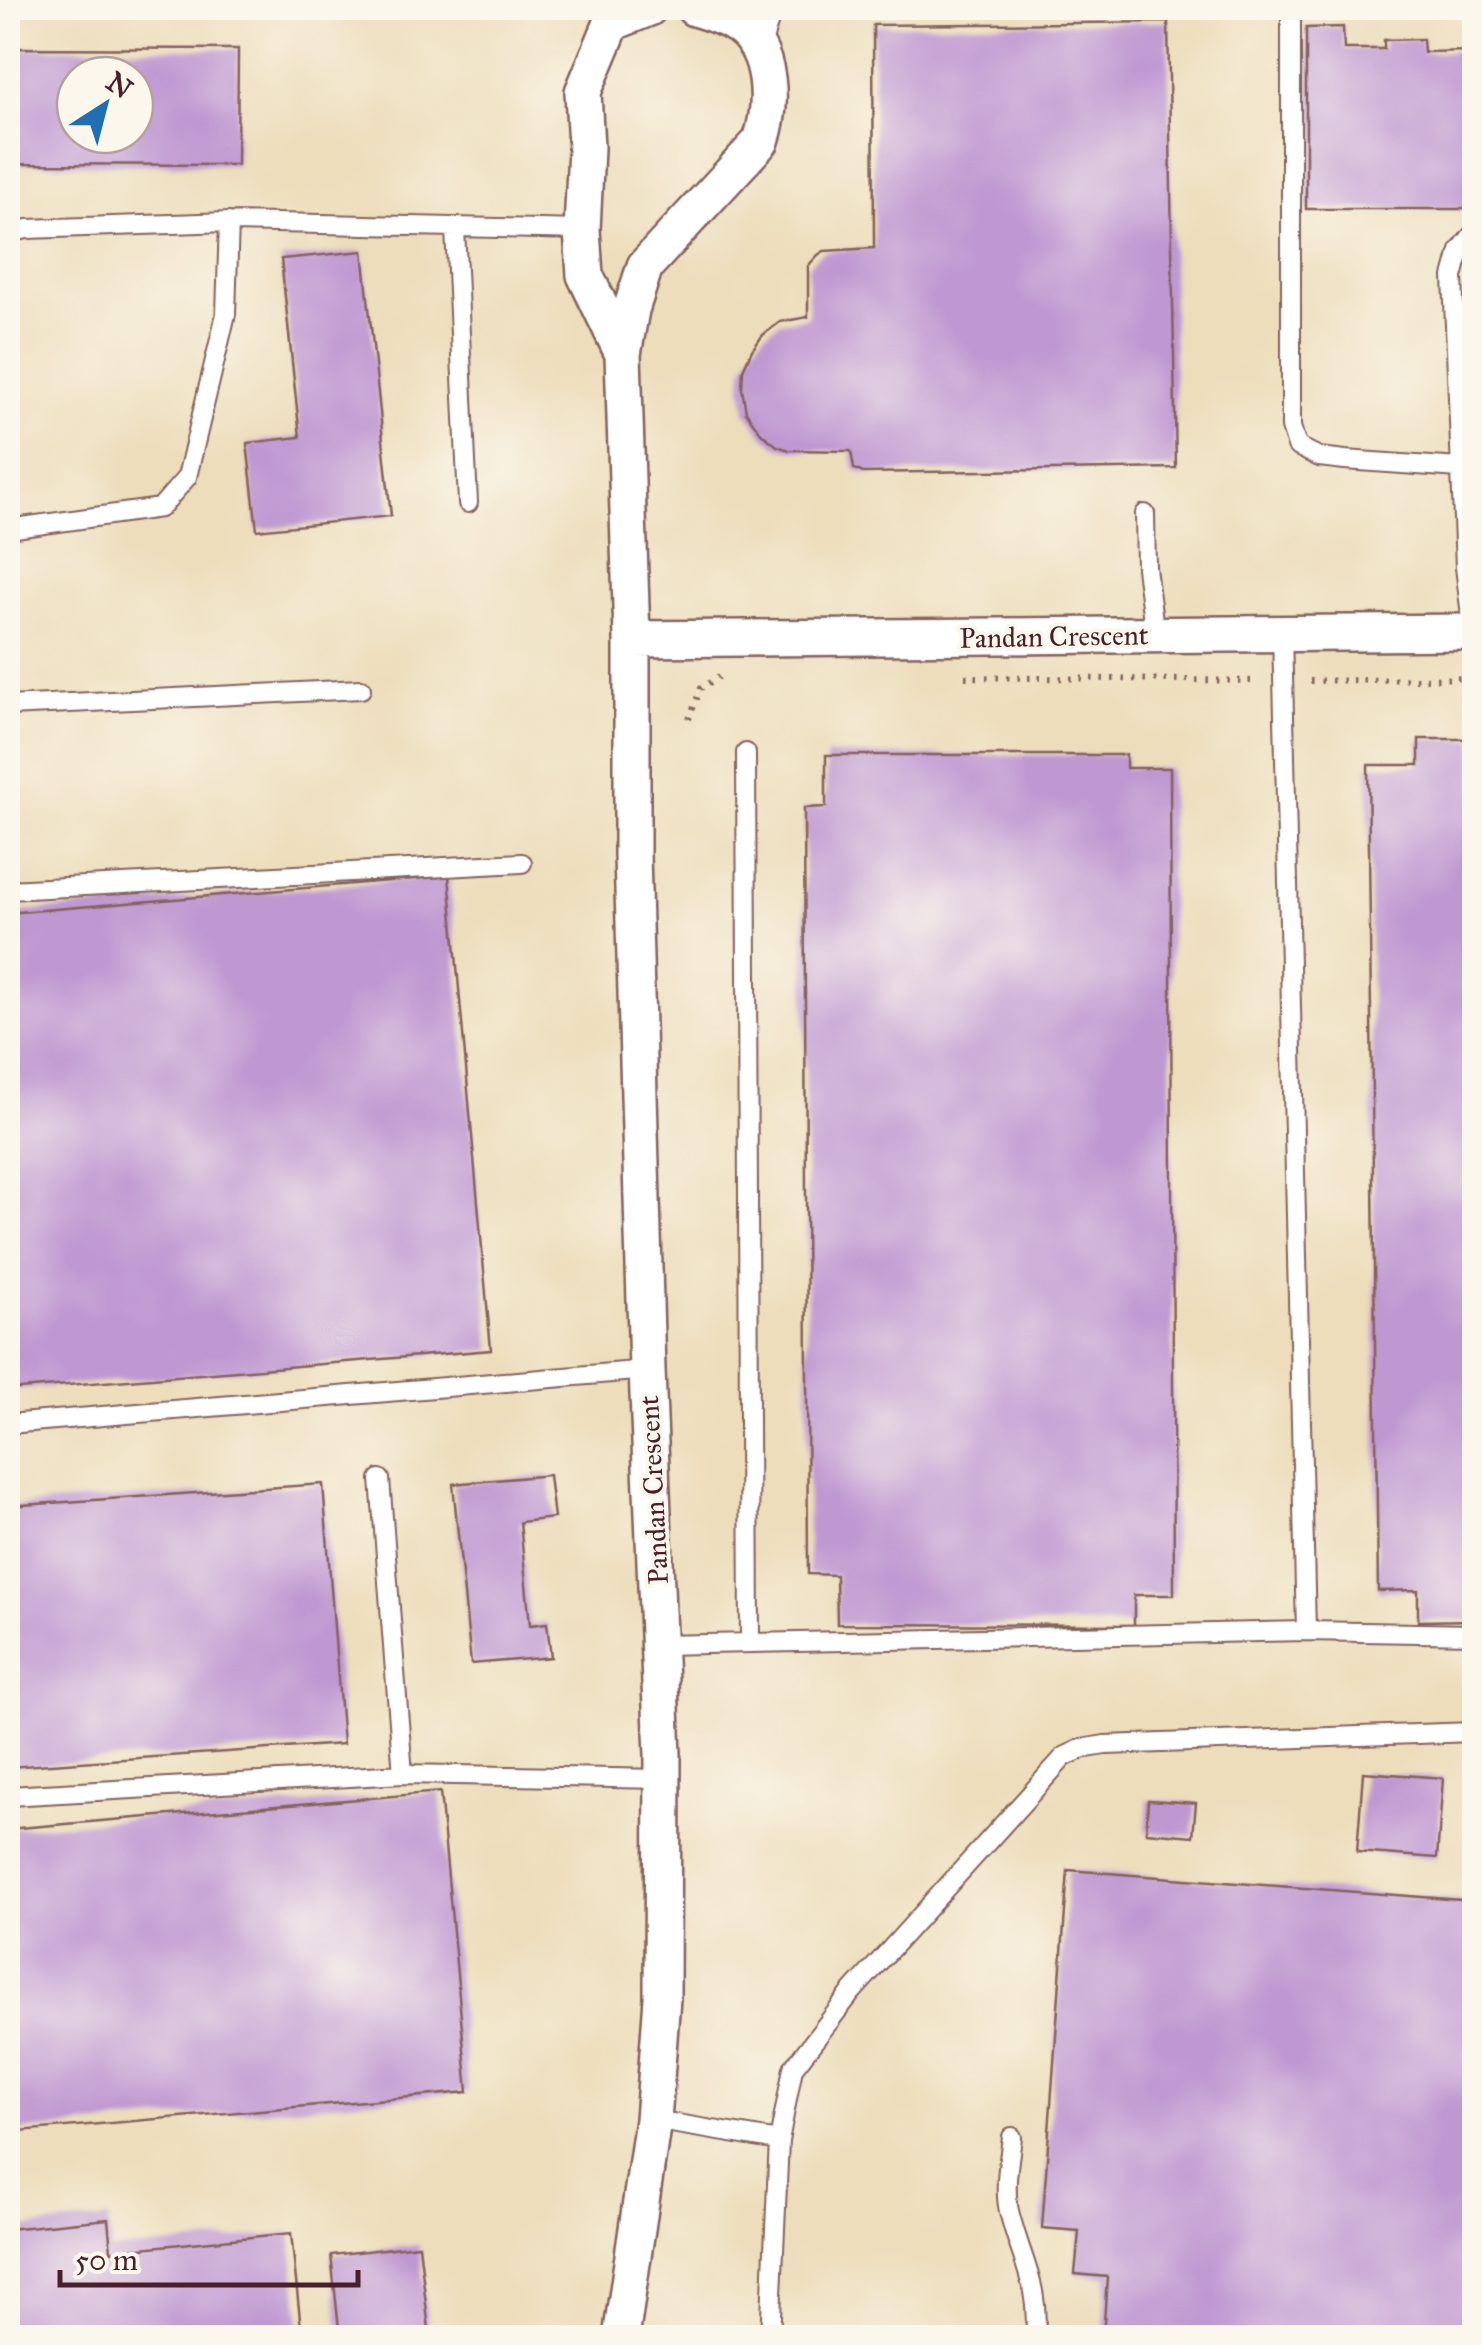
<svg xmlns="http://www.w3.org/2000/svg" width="1482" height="2345" font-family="'IM FELL Great Primer',serif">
<rect width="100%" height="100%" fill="#fbf7ec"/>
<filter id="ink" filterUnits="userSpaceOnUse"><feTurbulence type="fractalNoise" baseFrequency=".01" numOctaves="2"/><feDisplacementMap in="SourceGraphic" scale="20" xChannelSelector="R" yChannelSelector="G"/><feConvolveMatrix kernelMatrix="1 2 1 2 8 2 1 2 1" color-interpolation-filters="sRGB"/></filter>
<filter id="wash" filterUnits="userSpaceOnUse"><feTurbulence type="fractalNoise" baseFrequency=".0048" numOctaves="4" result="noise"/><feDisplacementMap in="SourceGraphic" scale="40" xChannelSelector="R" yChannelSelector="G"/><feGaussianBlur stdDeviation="2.25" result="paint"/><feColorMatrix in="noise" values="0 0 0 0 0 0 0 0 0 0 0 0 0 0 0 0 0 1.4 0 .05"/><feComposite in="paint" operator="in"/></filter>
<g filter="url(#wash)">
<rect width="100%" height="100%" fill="#edddbb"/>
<g id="blocks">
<path fill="#bf98d2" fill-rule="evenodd" d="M1168,22L1176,468L863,473L854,469L851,451L789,450L777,446L761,433L746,412L742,388L743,370L752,350L763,335L780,322L808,317V266L818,255L824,251L874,248L873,25Z
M1343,27L1344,49H1384V40L1423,39L1424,52L1474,51V209H1306V28Z
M8,48L238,49L237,165L8,164ZM75,75H135V135H75Z
M363,251L391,516L257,530L247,443L300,437L281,259Z
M1419,739H1474V1620L1418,1621V1590L1378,1591L1368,765H1419Z
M826,755H1126V768H1170L1174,1595H1134V1625L837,1624L836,1575L808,1574L804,808L826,807Z
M449,876L491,1350L8,1390V913Z
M549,1475L554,1518L520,1522L530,1625L547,1623L551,1657L471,1664L453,1484Z
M323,1484L343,1744L8,1767V1506Z
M1363,1772L1443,1778L1437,1858L1357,1852Z
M440,1792L468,2092L8,2132V1829Z
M1148,1800L1196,1803L1193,1836L1146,1832Z
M1068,1870L1474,1901V2338H1103L1107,2277L1075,2274L1079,2231L1042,2228Z
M108,2219L111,2251L291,2233L302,2338H8V2229Z
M419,2245L430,2338H340L331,2255Z"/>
</g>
</g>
<g filter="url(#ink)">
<use href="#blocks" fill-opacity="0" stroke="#83625d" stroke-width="2.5"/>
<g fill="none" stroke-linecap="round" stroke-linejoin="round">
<defs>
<path id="service" d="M1291,8V427L1297,446L1319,457L1345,460L1474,469
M760,49L773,8
M455,228L468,503
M8,233L27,229L229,222L582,230
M1145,514L1146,568L1155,635
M8,529L160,508L187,477L226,314L229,222
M1473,632L1465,567L1453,277L1460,251L1473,234
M1282,633L1306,1631
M8,706L361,689
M746,753L750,1643
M8,890L522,863
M8,1424L647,1370
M380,1479L403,1774
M660,1645L1306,1631L1474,1634
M8,1796L403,1774L662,1779
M653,2120L779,2141
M1012,2137C1009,2162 1003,2190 1010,2215C1022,2262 1040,2286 1035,2338
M770,2338L779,2141L793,2068L851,1993L1064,1757L1081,1749L1105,1745L1474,1732"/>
<path id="minor" d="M623,354L585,275L582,230L586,148L583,92L612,23L649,8
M632,639L1474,632
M621,2338L653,2120L662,1998L663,1755L647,1370L632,855V639L623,354L631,310L645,266L761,141C773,105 773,50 738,26C725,17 708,12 694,8"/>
</defs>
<use href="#service" stroke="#83625d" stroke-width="22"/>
<use href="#minor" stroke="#83625d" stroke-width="40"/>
<path stroke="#83625d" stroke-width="6" stroke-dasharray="2.5 8" stroke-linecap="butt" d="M965,677L1258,681
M1310,681L1474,678
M689,719L701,688L719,677"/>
<use href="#service" stroke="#fff" stroke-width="18"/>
<use href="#minor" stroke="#fff" stroke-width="35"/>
</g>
</g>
<g text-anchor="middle" stroke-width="8" stroke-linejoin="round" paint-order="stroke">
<g font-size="28" fill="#4a1f2b" stroke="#fbf7ec">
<text transform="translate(1054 636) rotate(-1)" y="10">Pandan Crescent</text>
<text transform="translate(653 1490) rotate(-93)" y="10">Pandan Crescent</text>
</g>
</g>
<rect width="1482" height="2345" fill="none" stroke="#fbf7ec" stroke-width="40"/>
<g transform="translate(105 105) rotate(36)"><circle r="48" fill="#fbf7ec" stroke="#b4a19f" stroke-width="2.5"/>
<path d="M0-8L18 38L0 25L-18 38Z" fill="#1f6fb2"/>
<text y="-15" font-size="28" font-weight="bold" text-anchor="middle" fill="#4a1f2b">N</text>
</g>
<path d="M60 2270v15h298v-15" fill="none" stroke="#4a1f2b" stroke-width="5"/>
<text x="75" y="2270" font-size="30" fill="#4a1f2b" stroke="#fbf7ec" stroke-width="8" paint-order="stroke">50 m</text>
</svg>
